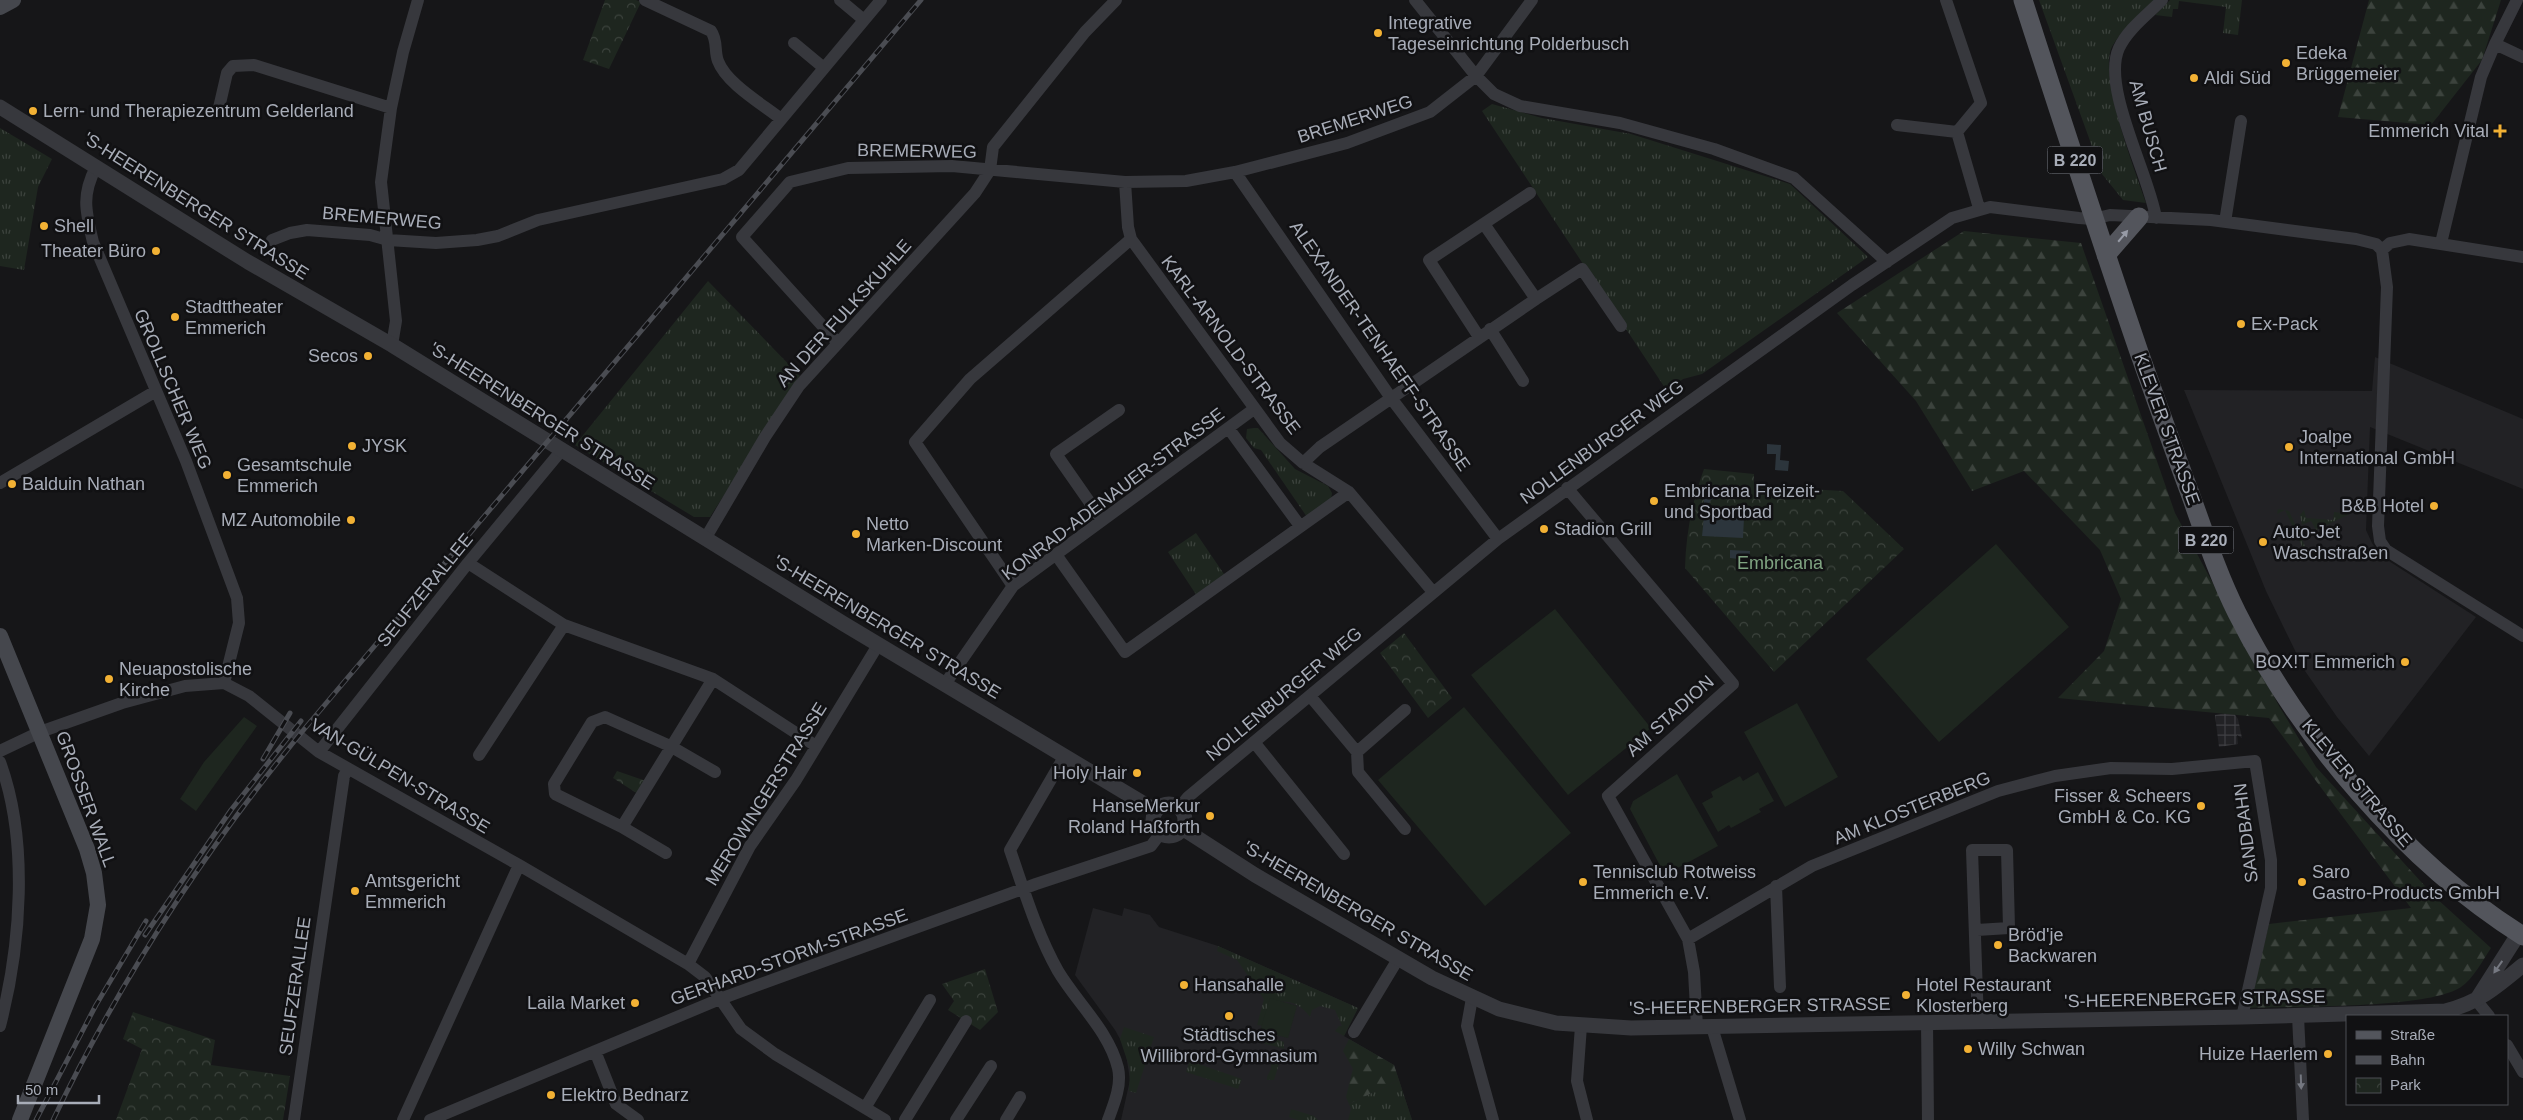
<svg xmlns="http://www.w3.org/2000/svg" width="2523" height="1120" font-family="Arial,sans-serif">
<defs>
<pattern id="industrial-grid" width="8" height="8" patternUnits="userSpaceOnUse" patternTransform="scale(1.25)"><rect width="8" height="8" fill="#222225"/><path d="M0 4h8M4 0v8" fill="none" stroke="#3f3f43"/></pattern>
<pattern id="grass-tufts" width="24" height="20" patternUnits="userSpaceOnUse" patternTransform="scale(1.25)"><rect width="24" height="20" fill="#1e261f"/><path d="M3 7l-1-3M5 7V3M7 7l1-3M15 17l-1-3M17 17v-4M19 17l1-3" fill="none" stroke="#3c433d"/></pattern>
<pattern id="forest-firs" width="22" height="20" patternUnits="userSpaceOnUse" patternTransform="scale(1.25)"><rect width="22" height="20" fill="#1e261f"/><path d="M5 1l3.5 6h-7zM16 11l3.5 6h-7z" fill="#3c433d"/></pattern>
<pattern id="park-crowns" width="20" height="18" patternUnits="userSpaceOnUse" patternTransform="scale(1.25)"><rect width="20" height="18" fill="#1e261f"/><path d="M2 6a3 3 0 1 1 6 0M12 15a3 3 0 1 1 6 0" fill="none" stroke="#3c433d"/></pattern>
</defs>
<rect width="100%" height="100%" fill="#161618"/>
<path fill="#222225" d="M2375,357L2523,419V489L2370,427L2366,530L2372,543L2381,556L2476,617L2369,756L2337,717L2305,671L2266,591L2184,390L2372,391Z
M1093,908L1122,916L1124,908L1150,915L1159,927L1218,946L1358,1008L1344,1036L1394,1065L1412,1120H1121L1130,1080L1125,1048L1115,1030L1075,975Z"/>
<path fill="url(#industrial-grid)" d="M2233,712L2238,719L2242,738L2237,735L2238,744L2219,747L2215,715Z"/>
<path fill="url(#grass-tufts)" d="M2039,0H2154C2140,14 2123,28 2113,45C2096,72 2136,172 2146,203L2123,200L2102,174Z
M2170,0H2242L2238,35L2223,33L2226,7L2179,1L2178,9H2173L2172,17L2155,15Z
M1492,104L1542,118L1631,134L1790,184L1868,257L1702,374L1683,379L1667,391L1482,111Z
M0,128L52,159L38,187L24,270L0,266Z
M708,281L800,376L710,517H694L575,445Z
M1254,428H1258L1295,469L1328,486L1332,493L1331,500L1307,517L1261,450L1254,448L1246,438L1247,429Z
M2278,509L2289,511L2310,557L2299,561L2307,557L2285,510L2277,514Z
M2304,510L2306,518L2333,520L2334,512L2350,514L2316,530L2311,521L2302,525L2300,515Z
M1196,533L1226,577L1197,596L1168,552Z
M1218,946L1358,1008L1344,1036L1335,1031L1339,1026H1342L1335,1010L1320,1006L1312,1010L1310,1017C1301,1005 1291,1000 1276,1002L1263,1026L1257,1025L1264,999L1237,960L1217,951Z
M1124,1027L1154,1037L1136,1093L1129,1091L1130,1069L1120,1039Z
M1254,1032L1284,1042V1049L1252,1040L1251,1037Z
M1248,1052L1278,1061L1279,1064L1274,1080H1267V1077L1271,1069V1063L1256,1058L1251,1060L1246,1059V1053Z
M1193,1062L1242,1079L1238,1089L1186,1072L1189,1063Z
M1399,1080L1412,1120H1348L1351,1109L1349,1104Z
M1291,1109L1314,1116L1318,1120H1298L1289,1117Z"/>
<path fill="url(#forest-firs)" d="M2369,0H2501L2482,60L2431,125L2338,117Z
M1964,231L2081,243L2175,513L2279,706L2316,767L2435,897L2491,948C2483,960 2473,979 2461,987C2429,1009 2293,1006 2249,1008L2269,924L2411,908L2269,718L2058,698L2104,651L2121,599L2100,550L2024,471L1972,491L1916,401L1837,313Z
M1349,1039L1394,1065L1399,1080L1349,1104L1346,1097L1353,1069L1343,1051Z"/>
<path fill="url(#park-crowns)" d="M605,0H636L641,2L609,69L583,60Z
M1704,469L1754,474V486L1843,491L1904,549L1774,672L1685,568C1686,533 1692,502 1704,469Z
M1404,633L1452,698L1428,718L1380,653Z
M617,771L646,781L638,794L613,778Z
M985,969L998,1012L980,1030L948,1010L954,1001L942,984Z
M133,1012L215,1040L211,1065L290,1076L283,1120H116L142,1049L123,1039Z"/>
<path fill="#1e261f" d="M1996,544L2069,627L1939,742L1866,659Z
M1555,609L1651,728L1568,795L1471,675Z
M1797,703L1838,777L1785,807L1744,732Z
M1464,707L1571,833L1485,906L1378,780Z
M244,717L257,726L196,811L180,799L204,762Z
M1758,772L1774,801L1759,809L1761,812L1731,828L1729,825L1718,832L1702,803L1713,797L1711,792L1740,776L1743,781Z
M1677,774L1718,846L1665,875L1630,809L1633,801Z
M1270,998L1297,1006L1288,1038L1260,1031Z"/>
<path fill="#2c353c" d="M1767,444L1781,445L1780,460L1789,461L1788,471L1775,470L1776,454H1767Z
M1705,486L1718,490L1719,493L1717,499H1712L1708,504H1704V496H1702Z
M1701,513L1736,517V513H1739L1738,517L1744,518L1743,538L1702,536L1704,517H1701Z
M1730,550L1750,551L1749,561L1746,566L1740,565L1738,559L1730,558Z"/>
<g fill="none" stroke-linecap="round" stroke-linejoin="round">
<path stroke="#37383d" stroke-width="12" d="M645,0L711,31C718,41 714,51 718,61C726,83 762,104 781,119
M840,0L864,20
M1415,0L1476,76L1494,94L1520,106L1620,123L1714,149L1794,178L1887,262
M1946,0L1981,103L1957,132L1979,208
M2517,0L2495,44L2523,57
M794,43L824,68
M218,112L227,73L233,66L254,65L391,108
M1897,125L1957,132
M96,167C81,196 86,212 93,242L186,461L237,598L239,623L224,683
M1235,172L1391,398L1498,539
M1125,182L1128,227L1131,239L1280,443L1303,463L1349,492L1433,592
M2156,218C2149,174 2101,87 2119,48C2128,29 2147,15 2162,0
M2225,222L2241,121
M272,240L290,233L307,230L370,235L388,240L436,243L477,240L498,236L538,220L723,179L739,170L881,0
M2441,243L2481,77L2495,44
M2382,250L2387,287L2378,526L2380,541L2386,550L2523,636
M2382,250L2390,243L2409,239L2523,257
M1536,299L1582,269L1621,326
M1490,329L1523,381
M1479,337L1429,260L1530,193
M838,343L742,237L790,182L848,168L952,166L1125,182L1186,181L1235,172L1347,143L1430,112L1476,76L1532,0
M392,345L396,321L381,182L391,108L403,52L418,0
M1229,429L1300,526
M1303,463L1320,447L1536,299L1484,224
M0,483L156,391
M1567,488L1733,684L1608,796L1688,939L1694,972L1697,1027
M1102,520L1056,454L1119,410
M705,539L765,437L799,386L975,193L990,170L993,147L1085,32L1116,0
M1057,556L1125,652L1349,492
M468,563L564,625L713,679L816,746
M1013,586L915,442L970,379L1131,239
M713,679L622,827L555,794L554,784L592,722L605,717L670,746L715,772
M945,684L1013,586L1254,409
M1310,696L1357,752L1358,772L1405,829
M1254,742L1344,854
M0,751L40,732L122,703L185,686L224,683L249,696L319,752L519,865L688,964L705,977L741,1029L775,1054L885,1120
M319,752L468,563L561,451
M1357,752L1405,710
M479,755L564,625
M1064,757L1010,850C1024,890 1037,934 1058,971C1077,1003 1109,1031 1118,1068C1122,1085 1114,1104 1108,1120
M0,762C29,841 21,945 0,1026
M1179,808L1188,797L1498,539L1852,285L1952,218L1990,207L2079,218L2093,219L2110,215L2211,220L2356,239L2376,244L2382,250
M622,827L666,853
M1776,886L1780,987
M1977,930L2009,928L2007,850H1972L1978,1023
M1688,939L1812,866L1998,791L2055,776L2111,768L2172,769L2255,761L2271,860V888L2242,1017
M688,964L750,846L796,780L878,645
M1472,998L1467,1026L1493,1120
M2476,1000L2489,1016
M2298,1016L2303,1120
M1927,1022L1928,1120
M1581,1026L1577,1081L1587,1120
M1712,1027L1740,1120
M1354,1032L1398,959
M2507,1045L2523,1072
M595,1051L616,1104L638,1120
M865,1108L930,1000
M294,1120L344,776L348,769
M403,1120L519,865
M430,1120L720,999L1036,884L1151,846L1160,834
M905,1120L966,1021
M956,1120L991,1066
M1006,1120L1020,1097"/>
<path stroke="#37383d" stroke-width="15" d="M0,107L248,262L392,345L844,624L1156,811
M1153 820a16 16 0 1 1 32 0a16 16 0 1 1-32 0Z
M1182,828L1255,875L1432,978L1499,1009L1556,1023L1631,1028L2242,1017L2445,1011C2477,1004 2498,986 2523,965
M2477,999L2519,933"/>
<path stroke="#45474d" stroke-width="16" d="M0,7L13,0
M0,636L87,849L94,873L98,905L92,939L20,1120"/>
<path stroke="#53555c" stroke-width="19" d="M2023,0C2061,118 2099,235 2139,352C2156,400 2173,448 2191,496C2205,535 2218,575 2237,613C2299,736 2405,862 2523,936
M2106,255L2139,217"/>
<defs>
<path id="rail" d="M263,759L290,713
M145,935L231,810L301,721
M36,1120L96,1005L146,921
M53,1120C121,978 206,848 306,727L921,0"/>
</defs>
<use href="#rail" stroke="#4a4c52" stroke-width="5"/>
<use href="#rail" stroke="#111113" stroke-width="3" stroke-dasharray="9" stroke-linecap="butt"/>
</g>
<defs><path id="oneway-solid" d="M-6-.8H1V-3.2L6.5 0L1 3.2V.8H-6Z" transform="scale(1.25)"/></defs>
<use fill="#979ba6" href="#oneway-solid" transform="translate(2123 236) rotate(-50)"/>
<g fill="#757881">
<use href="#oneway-solid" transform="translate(2498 967) rotate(125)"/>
<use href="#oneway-solid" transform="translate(2301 1082) rotate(88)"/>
</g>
<g fill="#f2b134" stroke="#111113" stroke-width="2">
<circle cx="1378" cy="33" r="5"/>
<circle cx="2286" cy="63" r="5"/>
<circle cx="2194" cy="78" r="5"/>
<circle cx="33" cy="111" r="5"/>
<path d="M2497.5 123.5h5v5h5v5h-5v5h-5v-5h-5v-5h5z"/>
<circle cx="44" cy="226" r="5"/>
<circle cx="156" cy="251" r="5"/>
<circle cx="175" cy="317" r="5"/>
<circle cx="2241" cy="324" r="5"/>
<circle cx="368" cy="356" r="5"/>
<circle cx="352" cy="446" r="5"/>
<circle cx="2289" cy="447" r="5"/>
<circle cx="227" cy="475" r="5"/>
<circle cx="12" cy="484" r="5"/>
<circle cx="1654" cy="501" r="5"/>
<circle cx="2434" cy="506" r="5"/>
<circle cx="351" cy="520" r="5"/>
<circle cx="1544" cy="529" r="5"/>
<circle cx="856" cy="534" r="5"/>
<circle cx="2263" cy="542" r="5"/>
<circle cx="2405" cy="662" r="5"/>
<circle cx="109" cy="679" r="5"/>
<circle cx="1137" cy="773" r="5"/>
<circle cx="2201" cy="806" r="5"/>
<circle cx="1210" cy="816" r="5"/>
<circle cx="1583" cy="882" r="5"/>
<circle cx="2302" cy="882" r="5"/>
<circle cx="355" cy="891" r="5"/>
<circle cx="1998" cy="945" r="5"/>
<circle cx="1184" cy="985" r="5"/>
<circle cx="1906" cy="995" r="5"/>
<circle cx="635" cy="1003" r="5"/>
<circle cx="1229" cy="1016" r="5"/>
<circle cx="1968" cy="1049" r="5"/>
<circle cx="2328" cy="1054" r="5"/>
<circle cx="551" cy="1095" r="5"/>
</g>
<g text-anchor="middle" stroke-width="5" stroke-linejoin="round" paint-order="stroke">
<g fill="#111113" stroke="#7b7e86" stroke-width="1">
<rect x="2047.5" y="146.5" width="55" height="27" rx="4"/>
<rect x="2178.5" y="526.5" width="55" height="27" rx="4"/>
</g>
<g font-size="16" font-weight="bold" fill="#a8adb8">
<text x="2075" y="166">B 220</text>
<text x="2206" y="546">B 220</text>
</g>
<g font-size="18" fill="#a8adb8" stroke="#111113" text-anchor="start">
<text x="1388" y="29">Integrative<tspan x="1388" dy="21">Tageseinrichtung Polderbusch</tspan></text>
<text x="2296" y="59">Edeka<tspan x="2296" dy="21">Brüggemeier</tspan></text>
<text x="2204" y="84">Aldi Süd</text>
<text x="43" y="117">Lern- und Therapiezentrum Gelderland</text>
<text x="2489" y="137" text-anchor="end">Emmerich Vital</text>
<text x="54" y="232">Shell</text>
<text x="146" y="257" text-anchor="end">Theater Büro</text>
<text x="185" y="313">Stadttheater<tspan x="185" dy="21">Emmerich</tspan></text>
<text x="2251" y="330">Ex-Pack</text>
<text x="358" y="362" text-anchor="end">Secos</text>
<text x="2299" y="443">Joalpe<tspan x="2299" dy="21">International GmbH</tspan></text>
<text x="362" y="452">JYSK</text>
<text x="237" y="471">Gesamtschule<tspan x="237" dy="21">Emmerich</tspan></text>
<text x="22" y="490">Balduin Nathan</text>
<text x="1664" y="497">Embricana Freizeit-<tspan x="1664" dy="21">und Sportbad</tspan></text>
<text x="2424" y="512" text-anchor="end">B&amp;B Hotel</text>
<text x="341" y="526" text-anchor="end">MZ Automobile</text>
<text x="866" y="530">Netto<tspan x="866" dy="21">Marken-Discount</tspan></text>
<text x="1554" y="535">Stadion Grill</text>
<text x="2273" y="538">Auto-Jet<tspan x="2273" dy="21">Waschstraßen</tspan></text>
<text x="2395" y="668" text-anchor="end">BOX!T Emmerich</text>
<text x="119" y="675">Neuapostolische<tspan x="119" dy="21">Kirche</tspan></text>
<text x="1127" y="779" text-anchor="end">Holy Hair</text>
<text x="2191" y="802" text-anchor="end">Fisser &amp; Scheers<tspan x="2191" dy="21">GmbH &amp; Co. KG</tspan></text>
<text x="1200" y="812" text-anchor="end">HanseMerkur<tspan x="1200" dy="21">Roland Haßforth</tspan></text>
<text x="1593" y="878">Tennisclub Rotweiss<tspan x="1593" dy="21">Emmerich e.V.</tspan></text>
<text x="2312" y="878">Saro<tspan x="2312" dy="21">Gastro-Products GmbH</tspan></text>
<text x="365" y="887">Amtsgericht<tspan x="365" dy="21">Emmerich</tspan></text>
<text x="2008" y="941">Bröd'je<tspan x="2008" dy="21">Backwaren</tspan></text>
<text x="1194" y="991">Hansahalle</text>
<text x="1916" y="991">Hotel Restaurant<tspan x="1916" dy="21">Klosterberg</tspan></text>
<text x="625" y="1009" text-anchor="end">Laila Market</text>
<text x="1229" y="1041" text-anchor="middle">Städtisches<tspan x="1229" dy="21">Willibrord-Gymnasium</tspan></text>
<text x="1978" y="1055">Willy Schwan</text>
<text x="2318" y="1060" text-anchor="end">Huize Haerlem</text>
<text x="561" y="1101">Elektro Bednarz</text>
</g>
<g font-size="18" fill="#a8adb8" stroke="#111113">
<text transform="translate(1355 119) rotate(-18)" y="6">BREMERWEG</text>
<text transform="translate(2148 126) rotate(74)" y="6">AM BUSCH</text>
<text transform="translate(917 151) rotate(1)" y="6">BREMERWEG</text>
<text transform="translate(196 206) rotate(32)" y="6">'S-HEERENBERGER STRASSE</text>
<text transform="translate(382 218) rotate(5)" y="6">BREMERWEG</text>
<text transform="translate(844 313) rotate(-48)" y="6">AN DER FULKSKUHLE</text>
<text transform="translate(1231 345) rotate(53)" y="6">KARL-ARNOLD-STRASSE</text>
<text transform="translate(1380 346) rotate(55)" y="6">ALEXANDER-TENHAEFF-STRASSE</text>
<text transform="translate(173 389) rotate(67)" y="6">GROLLSCHER WEG</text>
<text transform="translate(542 416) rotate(32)" y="6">'S-HEERENBERGER STRASSE</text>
<text transform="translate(2167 429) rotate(70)" y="6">KLEVER STRASSE</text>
<text transform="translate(1602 442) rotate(-36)" y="6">NOLLENBURGER WEG</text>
<text transform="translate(1113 494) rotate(-37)" y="6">KONRAD-ADENAUER-STRASSE</text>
<text transform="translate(425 590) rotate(-51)" y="6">SEUFZERALLEE</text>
<text transform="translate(887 627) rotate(31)" y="6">'S-HEERENBERGER STRASSE</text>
<text transform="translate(1284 694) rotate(-40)" y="6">NOLLENBURGER WEG</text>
<text transform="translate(1670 716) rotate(-42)" y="6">AM STADION</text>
<text transform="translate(400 776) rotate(31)" y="6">VAN-GÜLPEN-STRASSE</text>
<text transform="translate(2357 783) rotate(50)" y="6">KLEVER STRASSE</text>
<text transform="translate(766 794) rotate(-58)" y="6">MEROWINGERSTRASSE</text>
<text transform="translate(86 799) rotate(70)" y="6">GROSSER WALL</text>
<text transform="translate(1912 808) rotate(-22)" y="6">AM KLOSTERBERG</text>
<text transform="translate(2246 833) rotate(-97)" y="6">SANDBAHN</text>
<text transform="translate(1358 911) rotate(30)" y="6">'S-HEERENBERGER STRASSE</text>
<text transform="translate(789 957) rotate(-20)" y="6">GERHARD-STORM-STRASSE</text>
<text transform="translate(295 986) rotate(-82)" y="6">SEUFZERALLEE</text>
<text transform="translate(2195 999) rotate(-1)" y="6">'S-HEERENBERGER STRASSE</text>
<text transform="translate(1760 1006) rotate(-1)" y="6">'S-HEERENBERGER STRASSE</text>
</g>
<g font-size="18" fill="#7fa381" stroke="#111113">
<text x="1780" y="569">Embricana</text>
</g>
</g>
<rect x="2346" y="1015" width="162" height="90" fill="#111113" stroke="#4d4f55"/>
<rect x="2356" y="1031" width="25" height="8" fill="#53555c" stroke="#4d4f55"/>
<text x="2390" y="1040" font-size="15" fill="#a8adb8">Straße</text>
<rect x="2356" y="1056" width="25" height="8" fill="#4a4c52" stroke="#4d4f55"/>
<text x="2390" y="1065" font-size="15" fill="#a8adb8">Bahn</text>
<rect x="2356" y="1078" width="25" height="15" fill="url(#park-crowns)" stroke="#4d4f55"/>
<text x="2390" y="1090" font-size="15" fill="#a8adb8">Park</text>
<path d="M18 1095v8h81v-8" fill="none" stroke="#a8adb8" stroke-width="2.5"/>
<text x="25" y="1095" font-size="15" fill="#a8adb8" stroke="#111113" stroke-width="4" paint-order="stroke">50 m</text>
</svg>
